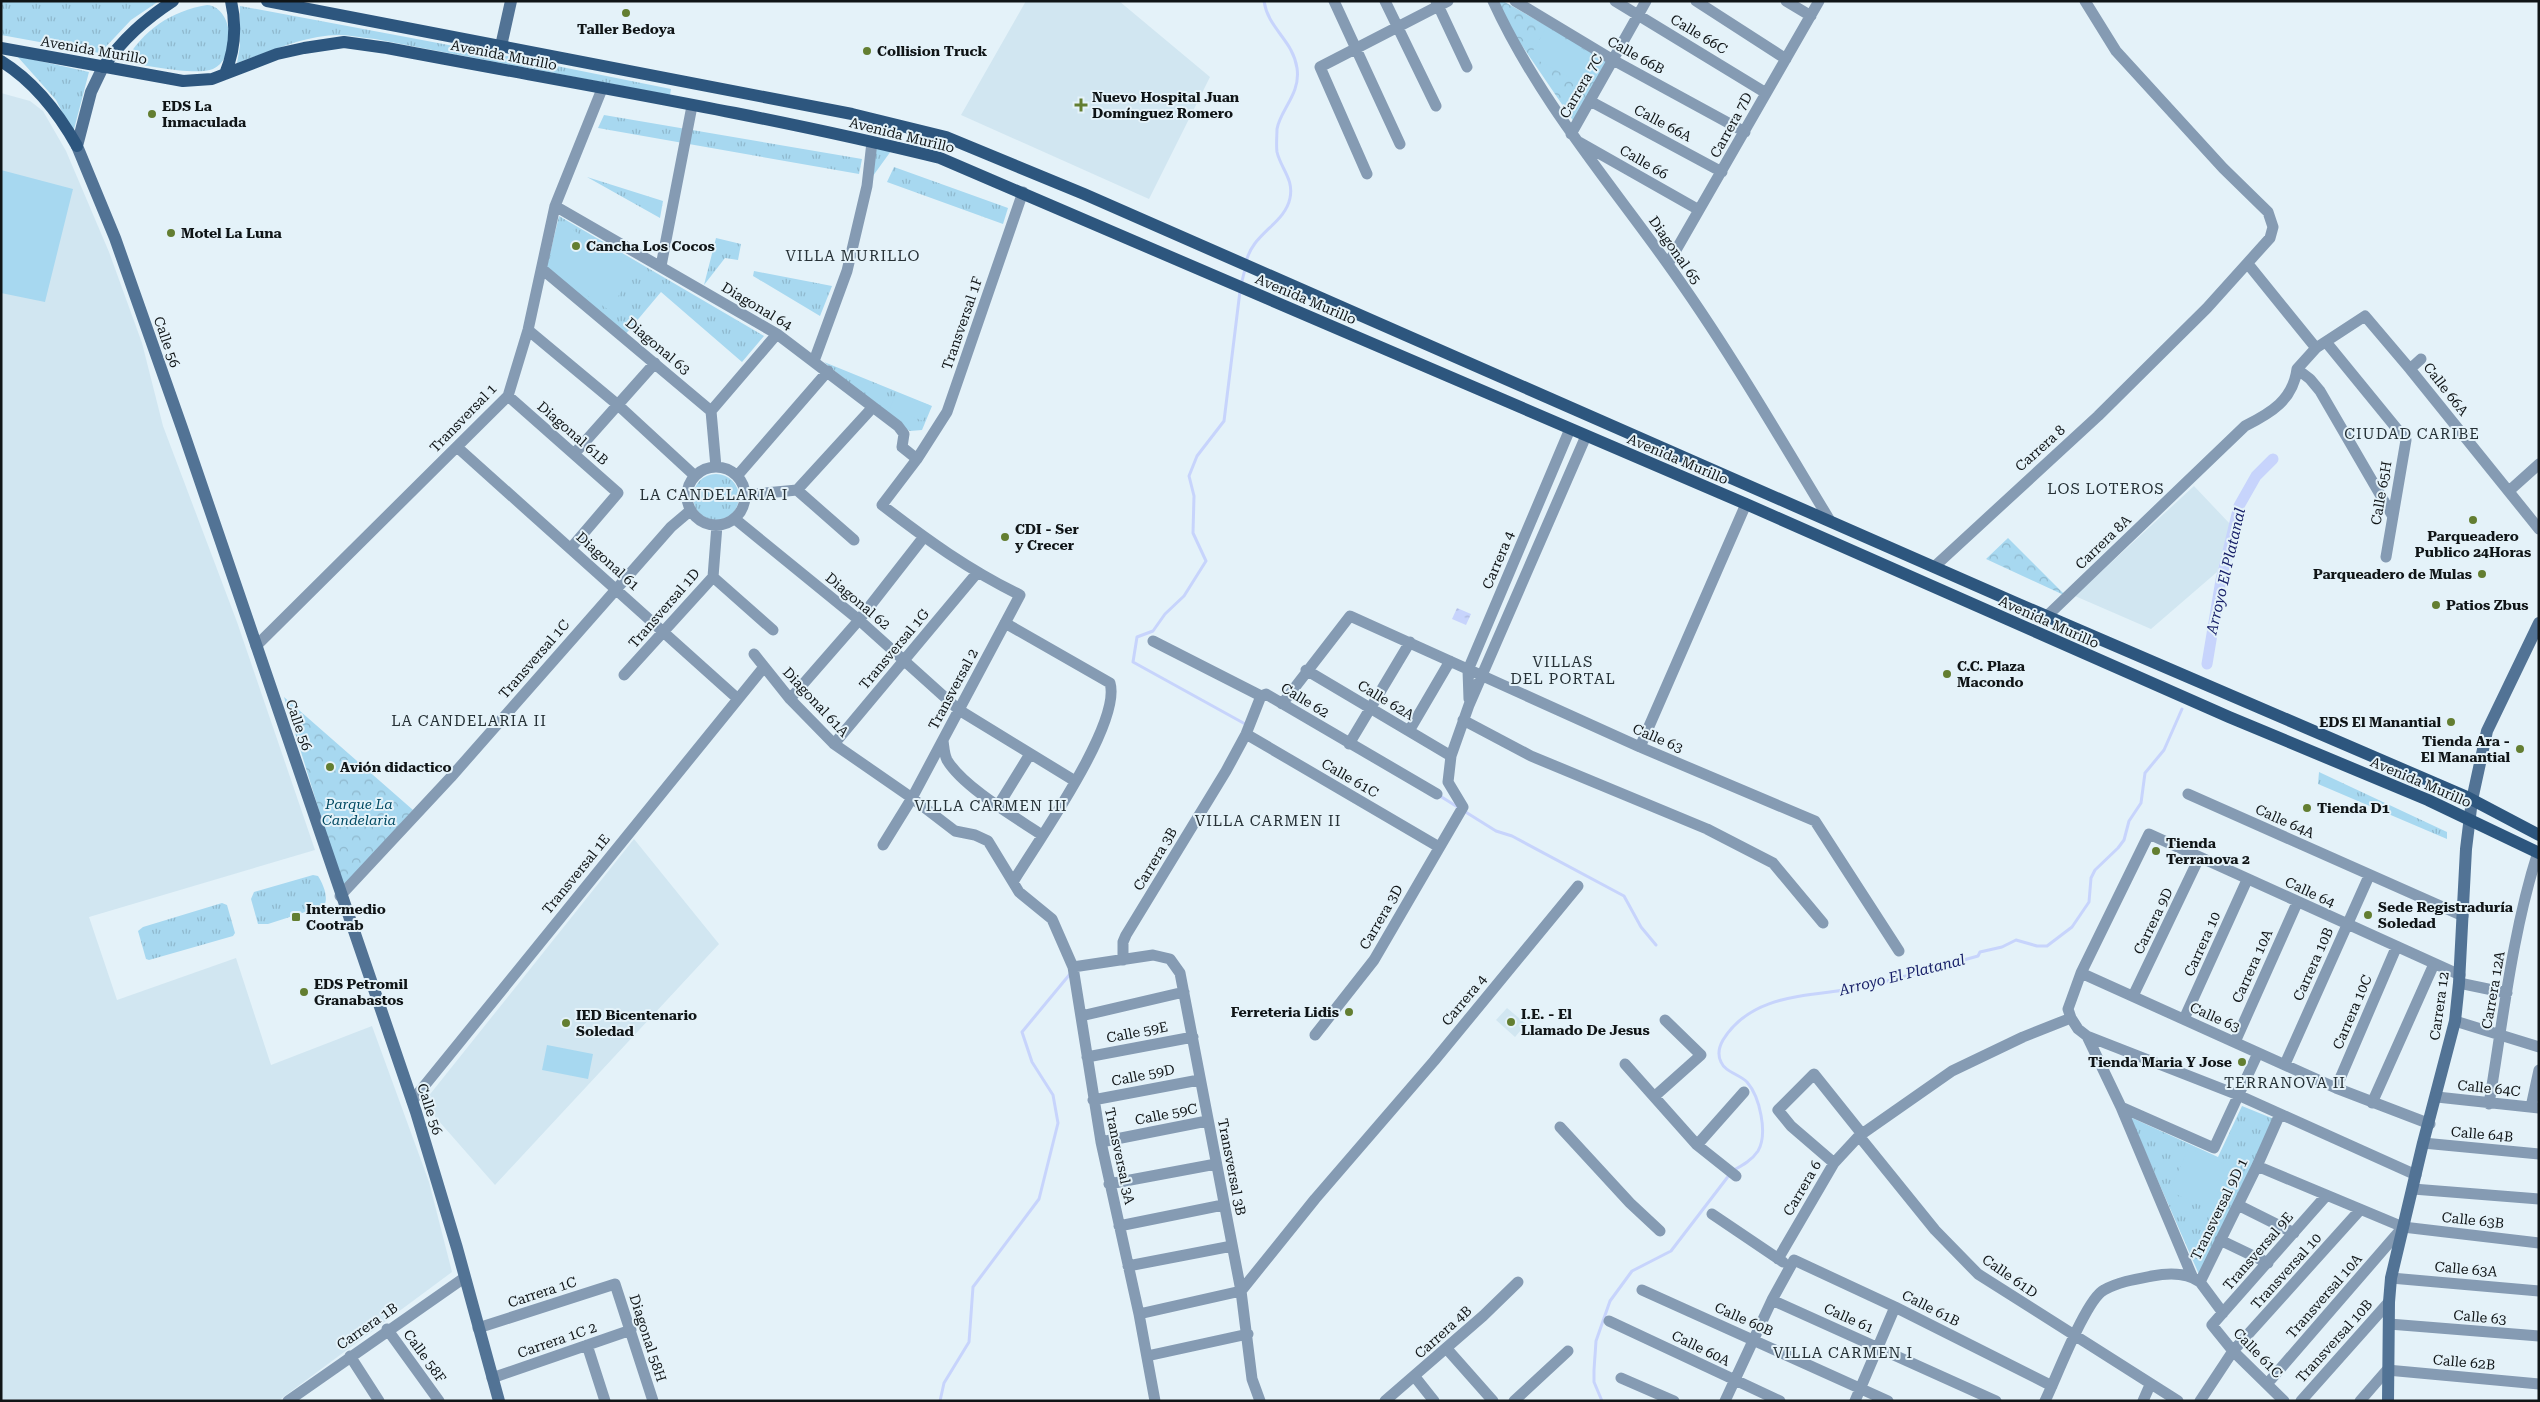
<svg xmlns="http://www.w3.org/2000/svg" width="2540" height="1402" font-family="'Roboto Serif',serif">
<defs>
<pattern id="grass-tufts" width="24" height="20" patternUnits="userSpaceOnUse" patternTransform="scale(1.25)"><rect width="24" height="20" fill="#a7d8f0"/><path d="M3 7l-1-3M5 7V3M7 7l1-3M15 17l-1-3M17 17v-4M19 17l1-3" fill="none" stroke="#8fb8cd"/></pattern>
<pattern id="park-crowns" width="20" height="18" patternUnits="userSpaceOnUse" patternTransform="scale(1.25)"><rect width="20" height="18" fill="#a7d8f0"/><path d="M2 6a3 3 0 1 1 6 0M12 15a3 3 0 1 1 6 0" fill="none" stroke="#8fb8cd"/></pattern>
<pattern id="water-ripples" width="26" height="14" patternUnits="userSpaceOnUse" patternTransform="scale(1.25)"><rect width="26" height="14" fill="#c7d4fc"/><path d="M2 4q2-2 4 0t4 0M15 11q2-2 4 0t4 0" fill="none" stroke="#aab5d7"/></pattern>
</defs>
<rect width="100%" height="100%" fill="#e4f2f9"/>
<path fill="#d1e6f1" d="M1026,1H1119L1210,77L1149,199L961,115Z
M1,93L30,101L43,111L66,151L109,252L142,343L163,426L237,622L315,850L89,917L117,1000L236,958L271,1065L372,1026L429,1182L452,1272L278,1401H1Z
M2194,486L2230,524L2217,572L2151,629L2075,596Z
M634,839L719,944L495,1185L423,1103Z
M1507,1008L1526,1024L1515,1037L1496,1020Z"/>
<path fill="url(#grass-tufts)" d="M1,1H159L131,20L100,53L1,35Z
M207,5C234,7 237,59 213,69C196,76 144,65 125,62C143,30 171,11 207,5Z
M240,6L502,55L671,89L670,95L375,39C363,38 351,35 339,35C305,35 269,52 237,63L240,46Z
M17,56L89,72L73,133L56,100Z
M604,115L862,159L859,174L598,128Z
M876,147L891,151L870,180Z
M894,167L1008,208L1003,224L887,182Z
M587,177L663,201L660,218Z
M559,216L764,336L742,362L661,292L624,336L546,270Z
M716,238L741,244L738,260L725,258L704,285Z
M754,271L832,286L820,316L753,276Z
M824,362L932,406L922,430L910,431L904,428Z
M693 497a23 23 0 1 1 46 0a23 23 0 1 1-46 0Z
M2319,772L2447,832V839L2318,784Z
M313,875L318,876C323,884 329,897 324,906L268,924H258L251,899L254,892Z
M222,903L227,905L235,933L233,936L149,960L146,959L138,931L143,927Z
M2242,1106L2274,1119L2201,1279L2130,1117L2218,1157Z"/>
<path fill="url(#park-crowns)" d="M1498,1H1503L1609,61L1574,122L1510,28Z
M2008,538L2066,596L1986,559Z
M284,697L413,810L343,888Z"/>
<path fill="#a7d8f0" d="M1546,28L1600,59L1585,86L1530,56Z
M1,170L73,189L45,302L1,293Z
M561,222L635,271L609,310L549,270Z
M896,393L929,405L923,421L890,408Z
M547,1045L593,1054L588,1079L542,1070Z
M2189,1148L2241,1172L2221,1215L2169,1191Z"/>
<path fill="url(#water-ripples)" d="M1457,608L1471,614L1466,625L1452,619Z"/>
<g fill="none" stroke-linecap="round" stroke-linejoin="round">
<path stroke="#c7d4fc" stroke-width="3" d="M1246,263C1251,234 1285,224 1290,198C1294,179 1281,169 1277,152C1276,145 1277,135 1277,129C1280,110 1301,94 1297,68C1293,40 1268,29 1264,1
M1241,285L1245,269
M1240,291L1224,421L1197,456L1189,476L1194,496L1193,533L1206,561L1184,596L1165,614L1153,631L1137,637L1133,662L1247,725
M1440,796L1496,831L1512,836L1624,896L1641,927L1656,945
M1734,1170C1743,1165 1752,1160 1758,1151C1768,1134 1760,1097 1747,1082C1739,1074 1725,1072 1721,1062C1717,1054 1719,1047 1723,1040C1755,988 1821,998 1872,985C1907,976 1942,966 1978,956L1980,952L2002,947L2016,940L2037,946H2047L2072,927L2089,902L2091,878L2095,870L2118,848L2124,840L2129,821L2141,803L2145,773L2164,750L2182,709
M940,1401L944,1383L969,1342L973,1287L1039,1199L1058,1123L1053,1095L1032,1062L1022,1032L1070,974
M1602,1401L1594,1382V1370L1596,1341L1610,1301L1632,1271L1671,1251L1730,1174"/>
<path stroke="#c7d4fc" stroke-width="11" d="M2207,664L2221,580L2239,506L2256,476L2273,459"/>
<path stroke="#859bb3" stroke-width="11" d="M1334,1L1400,144
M1385,1L1436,106
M1436,1L1467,67
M1493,1C1537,97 1606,178 1667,263C1726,345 1777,433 1829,519
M1515,1L1613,60L1745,132
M1615,1L1766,93
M1696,1L1786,59
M1786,1L1811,16
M1590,101L1722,172
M1571,134L1646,1
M1579,142L1699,210
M1367,174L1320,67L1448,1
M555,206L777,334L898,426L904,434L902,447L917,459
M1668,264L1819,1
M2248,264L2316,348
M661,266L692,106
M542,269L711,411L716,467
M528,330L618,405L695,476
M2326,342L2406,440L2386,557
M814,361L847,271L867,186L872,142
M2297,369L2316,348L2365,316L2410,369L2539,529
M2297,369L2310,379L2320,391L2392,515
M2410,369L2421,359
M508,396L618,493L571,548
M711,411L777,334
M457,447L738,699
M574,454L655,363
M687 496a29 29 0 1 1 58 0a29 29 0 1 1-58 0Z
M737,476L828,371
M797,490L873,407
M2509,491L2539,464
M745,495L797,490L854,540
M735,519L859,620L959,710L1075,781
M1934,567L2098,416L2207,308L2270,238L2273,227L2268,212L2223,168L2116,51L2085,1
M713,577L773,630
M2047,616L2245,426C2271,413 2293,400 2297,369
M1005,623L1110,683C1122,723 1036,844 1013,882
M1153,641L1261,696L1266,694L1437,794
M256,646L508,396L528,330L555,206L602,89
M754,654L790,699L834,744L912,798L955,831L975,835L988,841L1019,892L1052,919L1073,967L1101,1142L1139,1314L1155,1401
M1306,670L1451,756
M624,675L713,577L717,525
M790,699L859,620L923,538
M1469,699L1468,670L1570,429
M1282,704L1350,616L1640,747L1815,821L1899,951
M1463,720L1531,756L1707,829L1773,863L1823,923
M1409,731L1450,661
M1246,734L1439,847
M943,741C944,747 944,754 947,760C963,787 1015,817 1042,835
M834,744L977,573
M1349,744L1410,642
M1640,747L1746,504
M2188,794L2463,916
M998,806L1030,754
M883,845L912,798L1020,595C969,570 927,540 882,505L917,459L947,412L1023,192
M340,896L451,777L671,527L691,510
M1123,960V942L1126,935L1226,771L1246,734L1261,696
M1073,967L1153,955L1170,959L1180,973L1241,1291L1252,1379L1260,1401
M2081,973L2336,1088L2430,1124
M2459,983L2507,993
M2133,996L2199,858
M1081,1016L1184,992
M2071,1018L2078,1029L2087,1036L2238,1095L2416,1175
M2184,1019L2247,880
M2455,1021L2539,1047
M1315,1035L1374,960L1463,807L1448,782L1451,756L1469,705L1586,436
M2087,1036L2121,1107L2192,1276
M2235,1042L2297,903
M1087,1057L1193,1037
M1625,1064L1697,1145L1736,1176
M2285,1064L2369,876
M2336,1088L2396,948
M1655,1096L1701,1055L1665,1020
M2437,1097L2539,1108
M1093,1100L1199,1080
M412,1101L764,667
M2372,1103L2434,964
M2489,1104C2503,1020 2512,933 2538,852
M2121,1107L2214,1148L2258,1053
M2531,1107L2539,1070
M1560,1127L1630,1203L1660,1231
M1859,1136L1935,1230L1978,1274L2178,1401
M1101,1142L1207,1121
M2423,1143L2539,1154
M1697,1145L1744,1092
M1834,1163L1791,1126L1778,1110L1814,1074L1862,1134
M2257,1166L2403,1227L2539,1243
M1109,1184L1216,1164
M2413,1189L2539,1199
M2238,1205L2294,1233
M1712,1214L1783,1262
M1119,1226L1223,1205
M2220,1240L2268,1263
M1778,1259L1834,1163L1859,1136L1952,1071L2023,1037L2071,1018L2068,1009L2081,973L2149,834L2460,975
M1128,1266L1232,1246
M2391,1278L2539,1291
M1642,1290L1888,1401
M1772,1300L1996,1401
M2223,1313L2200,1282L2257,1166L2280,1114
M1139,1314L1241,1291L1315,1199L1434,1061L1578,886
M1609,1321L1780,1401
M2389,1324L2539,1336
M478,1328L615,1284L653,1401
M387,1329L439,1401
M587,1345L605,1401
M1447,1349L1493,1401
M350,1356L379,1401
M1147,1356L1248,1334
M1415,1377L1434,1401
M492,1378L631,1330
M1621,1378L1674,1401
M2267,1384L2403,1227
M288,1401L464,1278
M1385,1401L1483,1316L1518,1282
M1514,1401L1568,1351
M1725,1401L1772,1300L1794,1260L1895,1307L2052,1386
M1855,1401L1895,1307
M2045,1401C2056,1379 2086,1299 2104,1290C2118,1282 2136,1279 2152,1276C2168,1273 2186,1272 2200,1282
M2143,1401L2150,1385
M2200,1401L2233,1351L2360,1210
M2284,1401L2233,1351L2212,1325L2325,1197
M2301,1401L2389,1302
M2360,1401L2387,1370L2539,1384"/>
<path stroke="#527395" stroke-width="12" d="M501,46L511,1
M103,67L91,92L77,146L115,238L182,428L416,1112L457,1248L499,1401
M2388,1401L2389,1302L2391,1278L2423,1143L2455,1021L2459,983L2466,849L2472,800L2487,731L2539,623"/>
<path stroke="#2d567e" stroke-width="12" d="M267,1L852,114L946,137L1084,194L2016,603L2467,797L2539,835
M1,48L183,81L212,79L277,54L304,48L344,42L387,48C571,83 757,113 940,158L1746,504L2229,717L2428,800L2539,853
M1,61C35,82 58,112 77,146
M103,67C123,39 144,20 173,1
M225,74C235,50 237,27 231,1"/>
</g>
<g fill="#637e31" stroke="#e4f2f9" stroke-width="2">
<circle cx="626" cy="13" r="5"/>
<circle cx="867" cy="51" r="5"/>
<path d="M1078.5 97.5h5v5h5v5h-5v5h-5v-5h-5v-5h5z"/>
<circle cx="152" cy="114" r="5"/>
<circle cx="171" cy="233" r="5"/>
<circle cx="576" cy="246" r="5"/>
<circle cx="2473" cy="520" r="5"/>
<circle cx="1005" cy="537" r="5"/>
<circle cx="2482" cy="574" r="5"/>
<circle cx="2436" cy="605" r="5"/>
<circle cx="1947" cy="674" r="5"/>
<circle cx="2451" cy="722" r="5"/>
<circle cx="2520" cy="749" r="5"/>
<circle cx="330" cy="767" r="5"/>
<circle cx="2307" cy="808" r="5"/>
<circle cx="2156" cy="851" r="5"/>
<circle cx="2368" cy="915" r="5"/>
<rect x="291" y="912" width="10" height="10" rx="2.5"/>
<circle cx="304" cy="992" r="5"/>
<circle cx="1349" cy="1012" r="5"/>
<circle cx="1511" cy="1022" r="5"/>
<circle cx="566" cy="1023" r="5"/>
<circle cx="2242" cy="1062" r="5"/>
</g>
<g text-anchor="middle" stroke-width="4" stroke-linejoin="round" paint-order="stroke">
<g font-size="14" font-weight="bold" fill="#101517" stroke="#e4f2f9" text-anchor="start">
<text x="626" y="34" text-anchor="middle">Taller Bedoya</text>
<text x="877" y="56">Collision Truck</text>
<text x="1092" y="102">Nuevo Hospital Juan<tspan x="1092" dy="16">Domínguez Romero</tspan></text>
<text x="162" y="111">EDS La<tspan x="162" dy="16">Inmaculada</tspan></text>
<text x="181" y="238">Motel La Luna</text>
<text x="586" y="251">Cancha Los Cocos</text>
<text x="1015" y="534">CDI - Ser<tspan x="1015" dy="16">y Crecer</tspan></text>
<text x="2473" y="541" text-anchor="middle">Parqueadero<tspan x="2473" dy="16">Publico 24Horas</tspan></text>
<text x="2472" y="579" text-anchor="end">Parqueadero de Mulas</text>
<text x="2446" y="610">Patios Zbus</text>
<text x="1957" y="671">C.C. Plaza<tspan x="1957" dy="16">Macondo</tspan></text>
<text x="2441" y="727" text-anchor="end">EDS El Manantial</text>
<text x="2510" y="746" text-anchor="end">Tienda Ara -<tspan x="2510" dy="16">El Manantial</tspan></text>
<text x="340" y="772">Avión didactico</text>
<text x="2317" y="813">Tienda D1</text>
<text x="2166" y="848">Tienda<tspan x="2166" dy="16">Terranova 2</tspan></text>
<text x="2378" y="912">Sede Registraduría<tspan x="2378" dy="16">Soledad</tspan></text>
<text x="306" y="914">Intermedio<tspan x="306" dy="16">Cootrab</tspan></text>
<text x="314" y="989">EDS Petromil<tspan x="314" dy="16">Granabastos</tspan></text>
<text x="1339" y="1017" text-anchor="end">Ferreteria Lidis</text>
<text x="1521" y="1019">I.E. - El<tspan x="1521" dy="16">Llamado De Jesus</tspan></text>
<text x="576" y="1020">IED Bicentenario<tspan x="576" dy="16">Soledad</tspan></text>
<text x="2232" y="1067" text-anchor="end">Tienda Maria Y Jose</text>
</g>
<g font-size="14" fill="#101517" stroke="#e4f2f9">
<text transform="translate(1699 34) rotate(31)" y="5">Calle 66C</text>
<text transform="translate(94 50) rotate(10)" y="5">Avenida Murillo</text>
<text transform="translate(504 55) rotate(11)" y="5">Avenida Murillo</text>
<text transform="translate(1636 55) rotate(29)" y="5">Calle 66B</text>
<text transform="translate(1581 86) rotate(-60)" y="5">Carrera 7C</text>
<text transform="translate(1663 123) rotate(28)" y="5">Calle 66A</text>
<text transform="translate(1731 125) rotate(-61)" y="5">Carrera 7D</text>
<text transform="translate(902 135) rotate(14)" y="5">Avenida Murillo</text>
<text transform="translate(1644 162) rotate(30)" y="5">Calle 66</text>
<text transform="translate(1675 250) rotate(55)" y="5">Diagonal 65</text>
<text transform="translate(1306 299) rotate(23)" y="5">Avenida Murillo</text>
<text transform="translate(757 306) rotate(31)" y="5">Diagonal 64</text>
<text transform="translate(962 323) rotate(-71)" y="5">Transversal 1F</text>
<text transform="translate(167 342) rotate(71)" y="5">Calle 56</text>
<text transform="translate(658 346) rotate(40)" y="5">Diagonal 63</text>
<text transform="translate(2446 389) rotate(52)" y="5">Calle 66A</text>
<text transform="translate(463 418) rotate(-46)" y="5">Transversal 1</text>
<text transform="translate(573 433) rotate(41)" y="5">Diagonal 61B</text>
<text transform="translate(2040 448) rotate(-42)" y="5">Carrera 8</text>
<text transform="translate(1678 459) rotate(23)" y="5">Avenida Murillo</text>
<text transform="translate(2381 493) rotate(-80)" y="5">Calle 65H</text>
<text transform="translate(2103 542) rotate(-44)" y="5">Carrera 8A</text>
<text transform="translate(1498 560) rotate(-67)" y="5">Carrera 4</text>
<text transform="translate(608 561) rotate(42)" y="5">Diagonal 61</text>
<text transform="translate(858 601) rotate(40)" y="5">Diagonal 62</text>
<text transform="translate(664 608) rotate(-49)" y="5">Transversal 1D</text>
<text transform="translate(2049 622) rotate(24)" y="5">Avenida Murillo</text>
<text transform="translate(894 649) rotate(-50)" y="5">Transversal 1G</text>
<text transform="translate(534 659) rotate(-49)" y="5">Transversal 1C</text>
<text transform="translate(953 689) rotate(-62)" y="5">Transversal 2</text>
<text transform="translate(1305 700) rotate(31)" y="5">Calle 62</text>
<text transform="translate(1386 700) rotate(31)" y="5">Calle 62A</text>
<text transform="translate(816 702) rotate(47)" y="5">Diagonal 61A</text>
<text transform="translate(299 725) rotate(71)" y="5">Calle 56</text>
<text transform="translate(1658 738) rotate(23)" y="5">Calle 63</text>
<text transform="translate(1350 778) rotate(30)" y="5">Calle 61C</text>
<text transform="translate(2421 782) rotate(23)" y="5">Avenida Murillo</text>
<text transform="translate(2285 821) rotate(24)" y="5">Calle 64A</text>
<text transform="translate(1155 859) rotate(-59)" y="5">Carrera 3B</text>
<text transform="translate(576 874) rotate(-51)" y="5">Transversal 1E</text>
<text transform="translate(2310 892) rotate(25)" y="5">Calle 64</text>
<text transform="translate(1381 917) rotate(-60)" y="5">Carrera 3D</text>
<text transform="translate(2153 921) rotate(-64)" y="5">Carrera 9D</text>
<text transform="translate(2202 944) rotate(-66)" y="5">Carrera 10</text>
<text transform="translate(2313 964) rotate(-66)" y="5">Carrera 10B</text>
<text transform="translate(2252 966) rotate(-66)" y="5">Carrera 10A</text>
<text transform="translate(2493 990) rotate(-80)" y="5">Carrera 12A</text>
<text transform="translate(1464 1000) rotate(-50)" y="5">Carrera 4</text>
<text transform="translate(2439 1006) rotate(-82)" y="5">Carrera 12</text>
<text transform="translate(2352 1012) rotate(-67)" y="5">Carrera 10C</text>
<text transform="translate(2215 1017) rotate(24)" y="5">Calle 63</text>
<text transform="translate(1137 1032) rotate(-11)" y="5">Calle 59E</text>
<text transform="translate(1143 1075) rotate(-11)" y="5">Calle 59D</text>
<text transform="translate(2489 1088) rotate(6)" y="5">Calle 64C</text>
<text transform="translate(430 1109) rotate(72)" y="5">Calle 56</text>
<text transform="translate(1166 1114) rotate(-11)" y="5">Calle 59C</text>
<text transform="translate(2482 1134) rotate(5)" y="5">Calle 64B</text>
<text transform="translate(1120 1156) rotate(78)" y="5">Transversal 3A</text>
<text transform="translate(1232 1167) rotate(79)" y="5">Transversal 3B</text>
<text transform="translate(1802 1188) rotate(-60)" y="5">Carrera 6</text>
<text transform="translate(2219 1209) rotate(-64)" y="5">Transversal 9D 1</text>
<text transform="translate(2473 1220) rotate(6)" y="5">Calle 63B</text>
<text transform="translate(2258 1251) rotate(-49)" y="5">Transversal 9E</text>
<text transform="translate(2466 1269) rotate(5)" y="5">Calle 63A</text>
<text transform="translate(2286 1271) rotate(-48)" y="5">Transversal 10</text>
<text transform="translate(2010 1276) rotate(35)" y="5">Calle 61D</text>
<text transform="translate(542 1292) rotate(-18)" y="5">Carrera 1C</text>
<text transform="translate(2324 1296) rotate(-49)" y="5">Transversal 10A</text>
<text transform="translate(1931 1308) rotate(27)" y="5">Calle 61B</text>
<text transform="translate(2480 1317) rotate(5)" y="5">Calle 63</text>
<text transform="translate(1849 1318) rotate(24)" y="5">Calle 61</text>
<text transform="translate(1744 1319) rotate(24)" y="5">Calle 60B</text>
<text transform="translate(367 1326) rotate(-35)" y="5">Carrera 1B</text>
<text transform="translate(1443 1332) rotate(-42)" y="5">Carrera 4B</text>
<text transform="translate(648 1338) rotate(72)" y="5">Diagonal 58H</text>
<text transform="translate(557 1340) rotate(-19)" y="5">Carrera 1C 2</text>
<text transform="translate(2334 1341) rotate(-48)" y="5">Transversal 10B</text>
<text transform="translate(1701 1348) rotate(26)" y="5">Calle 60A</text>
<text transform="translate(2258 1353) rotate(46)" y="5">Calle 61C</text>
<text transform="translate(425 1356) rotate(54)" y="5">Calle 58F</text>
<text transform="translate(2464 1362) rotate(5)" y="5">Calle 62B</text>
</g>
<g font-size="14" font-style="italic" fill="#004962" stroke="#e4f2f9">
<text x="359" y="809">Parque La<tspan x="359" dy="16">Candelaria</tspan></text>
</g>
<g font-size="15" letter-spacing="1" fill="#263136" stroke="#e4f2f9">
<text x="853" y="261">VILLA MURILLO</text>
<text x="2412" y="439">CIUDAD CARIBE</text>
<text x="2106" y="494">LOS LOTEROS</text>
<text x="714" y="500">LA CANDELARIA I</text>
<text x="1563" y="667">VILLAS<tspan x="1563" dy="17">DEL PORTAL</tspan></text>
<text x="469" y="726">LA CANDELARIA II</text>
<text x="991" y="811">VILLA CARMEN III</text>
<text x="1268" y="826">VILLA CARMEN II</text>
<text x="2285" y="1088">TERRANOVA II</text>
<text x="1843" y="1358">VILLA CARMEN I</text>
</g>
<g font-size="15" font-style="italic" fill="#171f68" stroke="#e4f2f9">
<text transform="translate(2226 571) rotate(-77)" y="5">Arroyo El Platanal</text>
<text transform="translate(1902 975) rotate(-14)" y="5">Arroyo El Platanal</text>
</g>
</g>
<rect width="2540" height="1402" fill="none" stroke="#101517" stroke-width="5"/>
</svg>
